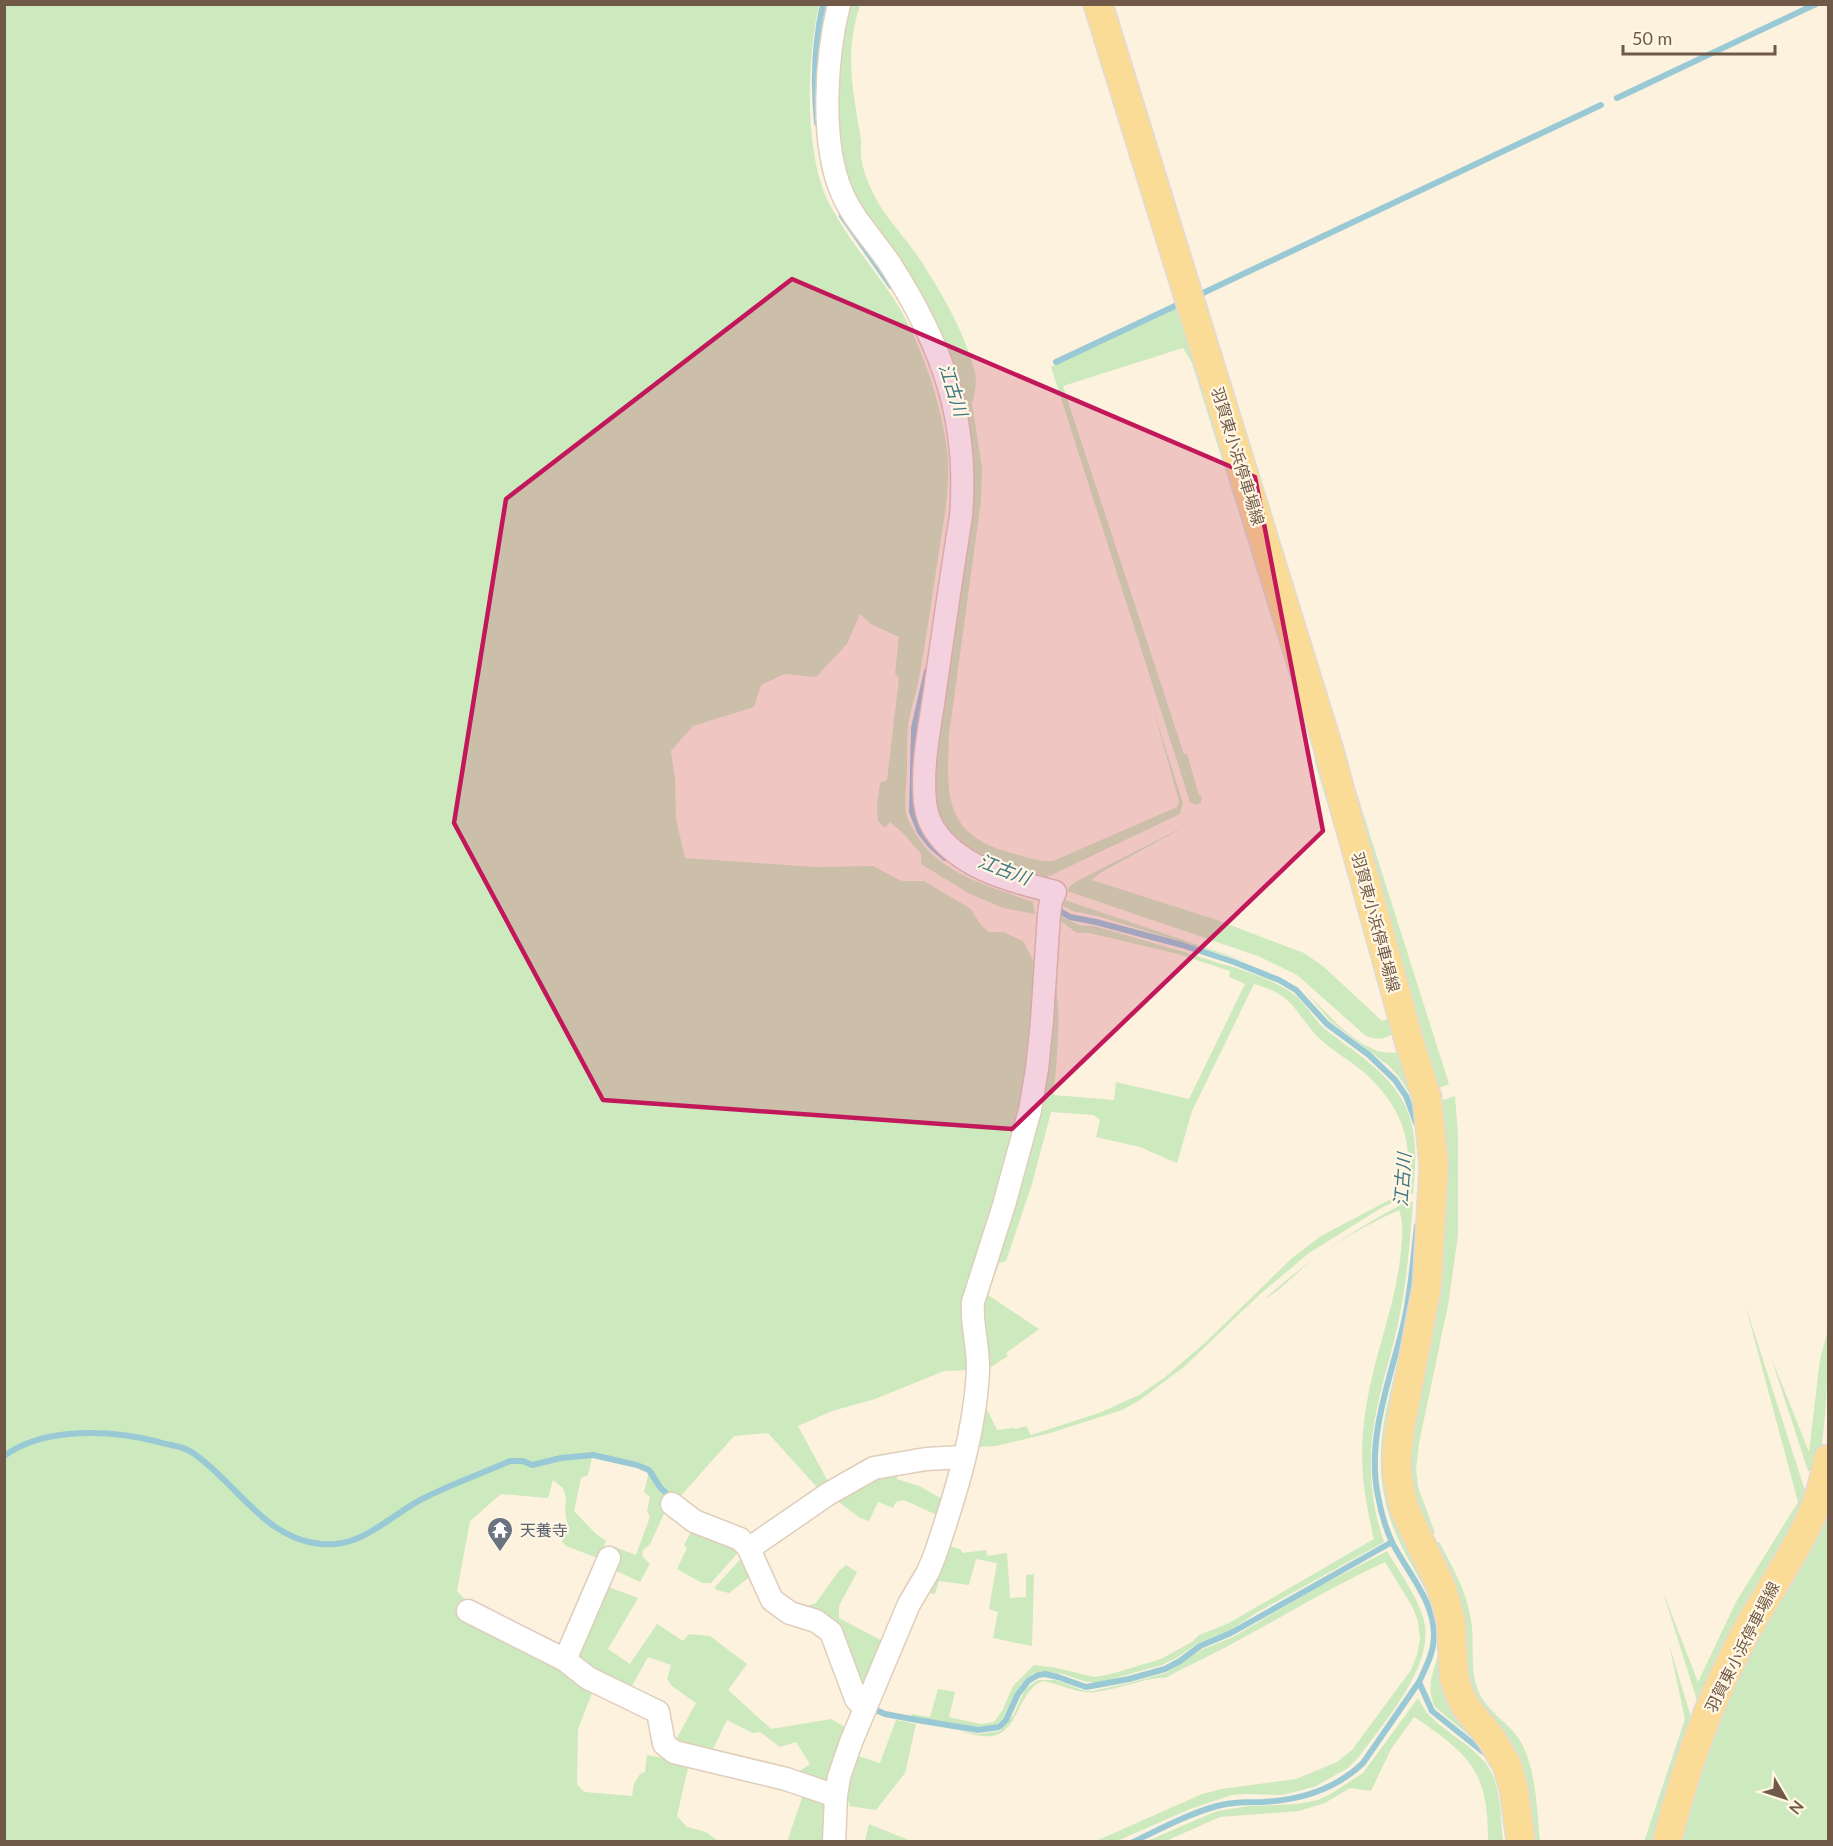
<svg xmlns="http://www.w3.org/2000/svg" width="1833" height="1846" font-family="Lato,'Noto Sans JP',sans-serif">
<rect width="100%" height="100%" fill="#fcf2de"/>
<path fill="#cde9be" d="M5,5H819C807,57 804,149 827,199C844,234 870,264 892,296C918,335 939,396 946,442C952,481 944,519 938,558C932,596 927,635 920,673C917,691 910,709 908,727C907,740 907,754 907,768C907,782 904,799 906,813C907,818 910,823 912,827C934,873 989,886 1033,902L1035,914L1003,908L970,894L921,864V854L902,832L890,822L885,828L878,821L877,806L880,783L887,780L899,678L895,673L899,637L871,624L860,614L847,644L816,677L785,674L761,685L754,707L693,726L671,751L675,779L676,819L685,858L816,867L873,866L902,881H924L971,909L980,924L989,932H1004L1023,941L1034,962V1019L1029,1067L998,1203L973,1370L944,1371L875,1399L832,1411L798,1426L832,1489L823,1494L768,1433L734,1436L677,1500L669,1503L650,1544L643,1550L642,1556L650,1564L640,1582L612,1569L615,1547L636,1555L650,1517L647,1511L650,1497L644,1492L650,1468L638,1462L593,1453L588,1475L581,1478L574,1511L595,1533L606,1541L600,1559L566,1546L562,1542L567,1525L565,1508L566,1497L563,1488L553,1480L548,1498L501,1494L470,1521L457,1591L468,1602L594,1688L578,1729L577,1784L584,1792L632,1796L634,1784L640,1774L645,1772L647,1755L689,1763L677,1816L687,1827L706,1832L718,1841L5,1842Z
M844,5H860C844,54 853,91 861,140C862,145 860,149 861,154C861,166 868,182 873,193C885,218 906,238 921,261C942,294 965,333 975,372C977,378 975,397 972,403L982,468L981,501L949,735C947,794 943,833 1008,852C1023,856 1038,862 1053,861L1177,807L1179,801L1153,709L1183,803L1180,814L1039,881L954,845L930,802L948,623L956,393L845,190L832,101Z
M1180,307L1307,711L1301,713L1192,363L1183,348L1063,386L1184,754H1187L1199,795L1202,796L1201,803L1196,805L1190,802L1051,367Z
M1338,734L1449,1084L1439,1088L1430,1085Z
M1314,759H1322L1327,765L1395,1013L1398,1027C1391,1039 1379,1041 1366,1036L1297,975L1258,956L1067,891L1071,885L1081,879L1193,822L1100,873L1092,880L1214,919L1304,953L1324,967L1382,1021L1388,1019L1389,1011Z
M1065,900L1254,964L1097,916L1072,911L1062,905V901Z
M1055,913L1079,925L1094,926C1135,938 1176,949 1216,962C1242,970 1270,978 1292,993C1306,1003 1313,1019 1326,1030C1369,1063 1413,1086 1415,1148C1416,1163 1414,1179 1413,1193L1381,1208L1309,1253L1259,1295L1185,1366L1140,1400L1122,1410L1050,1433L996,1446L975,1447L985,1405L997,1430L1012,1428L1016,1429L1026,1426L1031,1435L1099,1413L1139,1395L1164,1378L1207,1341L1292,1258L1321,1236L1406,1191C1407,1179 1409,1166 1408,1154C1406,1117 1384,1088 1356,1066C1343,1056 1327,1047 1316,1035C1292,1008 1293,995 1254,984L1192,1111L1177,1163L1140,1147L1096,1137L1100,1120L1094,1115L1051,1112L1032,1184L1006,1261L999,1263L988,1295L1039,1329L1006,1353L1008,1356L986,1370L977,1314L1052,972C1064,1004 1056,1060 1054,1095L1114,1100L1116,1082L1189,1099L1245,984L1229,977L1230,971L1178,954L1089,933H1077L1055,917Z
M1306,992C1326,1012 1348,1039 1375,1050C1383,1054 1395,1052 1404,1053L1419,1118L1410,1094L1399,1077L1389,1066L1330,1021Z
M1455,1096L1458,1134V1235L1448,1305L1419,1443L1416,1469L1418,1487L1435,1533L1423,1537L1404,1493L1437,1105L1443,1100Z
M1413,1202C1410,1241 1407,1280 1399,1319C1393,1349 1383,1378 1377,1408C1367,1453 1369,1499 1384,1542L1256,1613L1231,1630L1198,1643L1178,1657L1162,1665L1101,1682H1086L1063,1674L1041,1671L1034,1673L1021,1684L1003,1718L997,1724L990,1726L978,1727L911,1717L912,1714L930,1717L938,1689L955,1692L949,1717L981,1724L994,1722L1002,1711L1013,1686L1034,1665L1057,1668L1094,1677L1111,1674L1161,1659L1192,1642L1199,1635L1229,1623L1374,1539C1363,1491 1358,1458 1366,1408C1374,1354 1396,1306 1401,1251C1402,1238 1404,1222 1399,1210C1370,1223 1337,1241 1311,1261C1295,1274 1282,1289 1265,1299C1310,1258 1351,1232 1404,1203Z
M1745,1304L1809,1503L1700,1710L1663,1592L1698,1682L1736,1602L1798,1502Z
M1408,1324L1392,1454L1488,1741L1508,1817L1490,1753L1435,1707C1421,1679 1444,1660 1440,1632C1436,1599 1415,1575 1401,1545C1362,1466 1388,1403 1408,1324Z
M1828,1330C1828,1377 1826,1425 1818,1472L1808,1471L1771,1357L1809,1452L1820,1359Z
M897,1467V1479L919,1486L944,1500L941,1517L904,1500L896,1502L893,1508L878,1502L869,1521L860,1518L832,1497Z
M1828,1495V1841L1673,1842L1712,1718Z
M695,1525L743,1547L711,1583H702L677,1569L687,1548L684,1545Z
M1439,1542C1454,1569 1469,1596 1472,1627C1474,1647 1470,1671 1478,1690C1486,1711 1507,1721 1519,1739C1536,1766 1537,1810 1540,1841H1526L1479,1715L1427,1546Z
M945,1545L960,1549L963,1553L986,1550L987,1556L1007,1553L1010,1598L1026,1597V1575L1034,1574L1032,1646L993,1638L998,1612L989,1609L997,1563L976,1559L969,1585L939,1581L935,1594L924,1592Z
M1387,1551C1398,1569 1420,1601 1424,1621C1435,1666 1383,1723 1358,1758L1348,1768L1314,1787L1282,1795L1246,1794L1232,1795L1190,1809L1117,1841H1096L1202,1794L1222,1789L1296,1779L1337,1762L1352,1750L1411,1670L1417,1655L1420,1639L1418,1621L1412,1606L1385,1562C1335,1585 1287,1614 1239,1640C1214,1654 1189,1665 1165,1678C1153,1676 1112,1691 1095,1692C1078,1694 1060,1684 1043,1681C1016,1691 1019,1740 984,1736C976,1736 968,1733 960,1731L978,1734L1000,1731L1014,1714L1025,1689L1038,1680H1056L1085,1691H1092L1129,1683L1166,1673L1201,1650L1233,1637L1318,1587Z
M746,1553L755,1573L729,1593L716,1590L715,1587Z
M846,1565L857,1572L839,1606V1618L886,1643L865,1693L840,1636L801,1608L816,1603L838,1572Z
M603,1585L638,1598L608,1649L630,1664L657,1624L683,1641L689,1634L710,1636L747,1664L728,1690L771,1729L831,1719L850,1730L827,1784L795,1774L810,1764L796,1742L780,1747L760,1732L753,1733L727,1720L709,1757L673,1745L696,1703L672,1686L667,1679L671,1665L648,1657L628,1693L574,1663Z
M1669,1644L1693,1724L1662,1841L1644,1842L1685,1719Z
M1418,1698C1422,1704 1425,1712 1431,1717C1446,1732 1466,1742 1481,1758C1502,1778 1500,1815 1503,1841H1488C1488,1822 1487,1800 1480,1782C1470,1754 1438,1733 1414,1717L1391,1749L1371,1791L1350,1788L1325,1803L1299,1811L1220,1817L1166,1841H1147L1217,1811L1249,1806L1297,1804L1318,1800L1332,1793L1363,1773Z
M896,1720L916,1724L905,1773L876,1810L849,1806L850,1802L842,1801L855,1755L880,1763Z
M804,1792L830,1800L829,1841L787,1842Z
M869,1824L911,1841H865Z"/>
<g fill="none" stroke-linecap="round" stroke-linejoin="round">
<path stroke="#9ac9d6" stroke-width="6" d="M1617,98L1816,4
M817,123C813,83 814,44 823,4
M842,216L891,286
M1203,293L1601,105
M1056,362L1175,306
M927,671L914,728L912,812L920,832L931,846L945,858
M1055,908L1070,917L1096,922L1182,945L1234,962L1279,980L1296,990L1327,1024L1369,1055L1395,1080L1406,1096L1416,1123
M1417,1226C1413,1259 1411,1293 1403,1326C1390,1380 1366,1439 1378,1496C1381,1512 1386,1530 1393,1544C1408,1573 1434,1601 1434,1635C1434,1652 1426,1667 1419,1682L1432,1711L1487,1755
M4,1456C45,1426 113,1430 159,1442C171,1446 182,1445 193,1453C236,1482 264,1539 321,1544C362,1548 388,1517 422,1499C451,1484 481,1474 510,1461H523L532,1465L561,1458L593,1455L637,1465L649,1470L660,1487L672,1499
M876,1710L885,1714L917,1720L978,1730L999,1727L1006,1720L1018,1694L1028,1681L1038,1675L1045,1674L1058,1677L1086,1687L1129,1679L1165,1669L1180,1661L1200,1646L1231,1633L1392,1542
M1133,1842C1160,1829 1188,1814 1217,1806C1232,1802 1247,1802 1263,1802C1301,1800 1335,1790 1363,1763L1419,1682"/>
<defs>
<path id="minor" d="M672,1504L694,1521L740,1539L748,1547L772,1600L790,1613L816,1621L831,1632L856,1699L865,1709
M750,1550L757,1543L828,1494L874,1468L926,1459L963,1457
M468,1611L565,1660L588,1678L658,1712L664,1744L674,1752L786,1779L836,1796
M565,1660L609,1558
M834,1842L836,1796L839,1777L851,1742L909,1604L928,1572L935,1555C955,1496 975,1433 978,1371C979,1347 971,1325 973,1302L1004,1205L1030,1110L1037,1069L1042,1021L1049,914L1051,901L1055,892C1015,882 965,870 938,835C931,826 926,813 925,802C921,762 931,723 936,683C944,627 952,572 961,516C969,418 942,345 890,264C874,240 853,219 842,193C820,142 826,57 839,4"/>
<path id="major" d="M1098,4L1328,747L1410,1044L1427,1098L1434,1166L1427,1286L1400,1429L1397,1454V1474L1404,1508L1440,1584L1446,1602L1451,1622L1454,1677L1459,1693L1465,1706L1491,1738L1507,1765L1514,1789L1521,1842
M1667,1842C1686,1766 1709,1701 1746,1632C1777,1575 1819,1524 1828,1459"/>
</defs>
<use href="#minor" stroke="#dfcebb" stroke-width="25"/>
<use href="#major" stroke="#e0dad7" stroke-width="31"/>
<use href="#minor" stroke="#fff" stroke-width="22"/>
<use href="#major" stroke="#fbdc96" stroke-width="28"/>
</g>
<path fill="#c2185b" fill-opacity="0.2" stroke="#c2185b" stroke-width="4.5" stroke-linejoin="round" d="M792,279L1255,477L1323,831L1012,1129L603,1100L454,823L506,499Z"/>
<defs>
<symbol id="temple-pin" viewBox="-11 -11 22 30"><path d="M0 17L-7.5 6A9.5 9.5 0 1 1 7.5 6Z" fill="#6b7280" stroke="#fff6e4"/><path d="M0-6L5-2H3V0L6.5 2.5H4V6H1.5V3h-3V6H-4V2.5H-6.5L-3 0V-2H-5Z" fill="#fff"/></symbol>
</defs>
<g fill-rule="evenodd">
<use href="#temple-pin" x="485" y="1515" width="30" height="40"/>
</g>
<g text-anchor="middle" stroke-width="4.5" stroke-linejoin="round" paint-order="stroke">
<g font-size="16" fill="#715947" stroke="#fff6e4">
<text transform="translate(1238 456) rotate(73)" y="6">羽賀東小浜停車場線</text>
<text transform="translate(1376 922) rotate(75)" y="6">羽賀東小浜停車場線</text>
<text transform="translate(1742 1647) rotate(-63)" y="6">羽賀東小浜停車場線</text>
</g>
<g font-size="16" fill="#5b616d" stroke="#fff6e4" text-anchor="start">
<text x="520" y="1536">天養寺</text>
</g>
<g font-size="18" font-style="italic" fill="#417685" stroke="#fff6e4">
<text transform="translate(953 390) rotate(72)" y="6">江古川</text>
<text transform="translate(1004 870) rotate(21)" y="6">江古川</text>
<text transform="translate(1403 1180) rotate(-86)" y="6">江古川</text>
</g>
</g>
<rect width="1833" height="1846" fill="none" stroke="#715947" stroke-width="12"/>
<g transform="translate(1785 1798) rotate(129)" stroke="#fff6e4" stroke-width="4.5" paint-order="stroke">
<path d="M0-4.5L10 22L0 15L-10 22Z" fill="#715947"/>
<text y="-9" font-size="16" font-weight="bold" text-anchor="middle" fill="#715947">N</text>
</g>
<path d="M1623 45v9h152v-9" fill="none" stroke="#715947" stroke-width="3"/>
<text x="1632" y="45" font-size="18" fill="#715947" stroke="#fff6e4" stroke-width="4.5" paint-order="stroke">50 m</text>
</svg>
